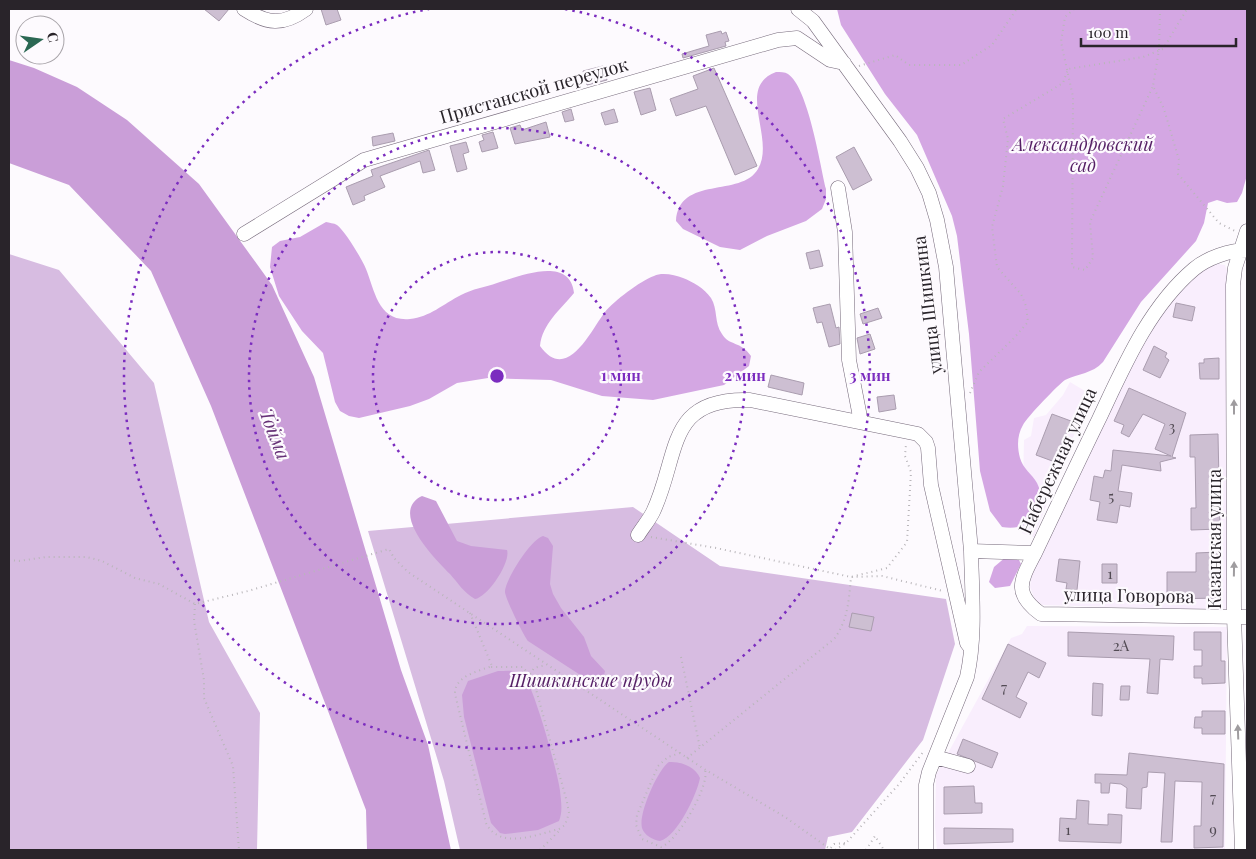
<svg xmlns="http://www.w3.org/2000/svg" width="1256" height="859" font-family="'Playfair Display',serif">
<rect width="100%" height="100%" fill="#fdfafe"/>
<path fill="#f9eefd" d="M1218,264L1225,265L1228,274L1227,607L1225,610L1043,605L1035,600L1030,587L1032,573L1128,368L1153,326L1178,291L1204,268Z
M1070,382L1090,394L1034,537L1022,533L1024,440L1031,436L1034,418L1046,415L1063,395Z
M1027,626L1227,627L1225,850H937L935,826L936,775L1011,638L1022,634Z"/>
<path fill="#d7bce1" d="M9,254L59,270L154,383L209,622L260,713L257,850H9Z
M633,507L720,566L946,599L955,644L923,740L852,832L828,837L825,850H460L444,781L368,531Z"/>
<path fill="#d4a7e3" d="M837,9H1247V175L1242,193L1237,202L1227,203L1217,200L1208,203L1204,223L1196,241L1141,302L1103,362C1092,374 1079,373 1065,380C1059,384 1027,417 1023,425C1017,435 1017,447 1020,458C1023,469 1032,474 1037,483C1051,511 1031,532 1002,527L990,511L980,471L969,334L957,236L952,216L917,135L885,94L841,25Z
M776,72C780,72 785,72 788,74C808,87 820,164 826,189V199L822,209L806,221L767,236L740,250L720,247L683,229L676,221C679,175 741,198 758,169C776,138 735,87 776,72Z
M326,222C329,223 334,223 337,225C345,231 362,259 366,269C375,291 378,322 410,319C430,317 443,304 461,295C472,289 486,287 497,283C520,276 570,255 574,293C561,309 542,324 540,346C567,384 591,330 605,312C614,301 640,281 654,276C662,272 675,275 683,278C693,282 704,288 711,298C718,309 714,323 722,334C729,346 741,341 751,356L749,366L724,385L653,400L602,396L551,380L488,378L457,383L429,399L410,406L359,418L349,416L340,411L335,402L323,353L302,331L279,296L270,267L272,247L280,241L300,237Z
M1007,556L1018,558L1021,564L1010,586L995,588L989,582L994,567Z"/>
<path fill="#ca9ed8" d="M9,60L34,68L77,87L127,120L199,184L272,285L314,377L401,670L428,745L451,850H367L366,810L211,406L151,271L69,185L9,163Z
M422,496L436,501L457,541L471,546L507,550C511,562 488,597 475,599C464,593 458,583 450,574C436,560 388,512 422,496Z
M543,536L548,538L553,546L550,584L553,594L561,608L584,637L591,656L605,671L603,681L588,680L528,641C524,636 505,598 505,592C505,580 531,539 543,536Z
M498,671C507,671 517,669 524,676C534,687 558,773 560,791C561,801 563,811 559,821L538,830L505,834L500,833L491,823L464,717L462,695L468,681Z
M669,762C680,761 696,767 700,778C697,794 677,837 660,841C653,840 644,835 642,828C638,814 658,769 669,762Z"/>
<path fill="#cdbfd2" stroke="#aa9daf" d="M204,9H229L219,21Z
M321,9H337L341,20L326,25Z
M721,31L722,34L726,32L729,41L725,42L726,46L683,58L682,54L709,46L706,35Z
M603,66L607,80L587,85L583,71Z
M714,68L757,166L735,175L706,106L676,116L670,99L698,89L693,76Z
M650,88L656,110L641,115L634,92Z
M571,109L574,120L565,122L562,112Z
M614,109L618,122L605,125L601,113Z
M546,122L550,137L515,144L510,128L520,125L522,130Z
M493,132L498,148L482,152L479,142L484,140L482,135Z
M393,133L395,141L373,146L372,137Z
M466,142L469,152L463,154L467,169L457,172L450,146Z
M854,147L872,180L853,190L836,157Z
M429,150L435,170L423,173L420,161L380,176L385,187L364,196L365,200L353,205L346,187L373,176L371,170Z
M819,250L823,266L810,269L806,253Z
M1176,303L1195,307L1192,321L1173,317Z
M830,304L836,328L839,327L840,344L829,347L822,322L817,323L813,308Z
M878,308L882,318L863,324L860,314Z
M870,334L875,349L860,354L857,338Z
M1154,346L1167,353L1165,357L1169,360L1160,378L1143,370Z
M1219,358V379H1200L1199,363H1204V359Z
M771,375L804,383L802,395L768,387Z
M1129,388L1186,413L1172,457L1176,458L1160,462L1161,471L1122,465L1118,491L1132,493L1130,507L1120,505L1117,523L1097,520L1100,502L1090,500L1094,476L1103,478L1105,470L1111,471L1113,450L1171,456L1155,449L1165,424L1143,414L1129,437L1121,433L1124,425L1114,421Z
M894,395L896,409L879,412L877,397Z
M1052,414L1071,421L1055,462L1036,455Z
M1218,434L1220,529L1191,530V508H1196L1195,457H1190V435Z
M1218,552L1219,598L1167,599V572H1196V553Z
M1059,559L1080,561L1077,590L1066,589L1067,583L1056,581Z
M1102,564H1117V583H1102Z
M852,613L874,617L871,631L849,627Z
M1068,632L1174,636L1173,660L1160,659L1158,694L1147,693L1150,659L1068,656Z
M1194,632H1221V661H1225V683L1202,684V678H1194V666H1202V650H1194Z
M1008,644L1046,663L1039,678L1028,672L1016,697L1027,703L1020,718L982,699Z
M1093,683L1103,684L1102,716L1092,715Z
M1121,686H1130L1129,700H1120Z
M1202,711H1225V734H1202V728H1194L1195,717H1202Z
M963,739L998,753L992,768L957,754Z
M1129,753L1224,764L1223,847L1194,848V826H1201L1202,782L1175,781L1172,842H1161L1165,773L1148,772L1147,787L1142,788L1141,809L1126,808L1127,788L1121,784L1110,783L1109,793H1101V783H1095V774L1127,775Z
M974,786L975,803H982V813L944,814V787Z
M1077,800L1089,801L1088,824L1108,825V814L1122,815L1121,843L1059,841L1060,818L1076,819Z
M944,828L1013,829V842L944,844Z"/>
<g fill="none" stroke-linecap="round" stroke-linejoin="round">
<defs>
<path id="minor" d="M244,9C267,24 283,26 306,9
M798,9L813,21L900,141L917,168L929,193L937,220L946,267L971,551
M838,188L845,232L849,360L861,422
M244,234L364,160L778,40L797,38L830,60L844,63
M638,535C643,527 649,520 653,512C680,455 665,397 750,400L918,434L926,442L928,448L931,485L967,643L970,647
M1035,553C1021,580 1012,593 1041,614L1247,617
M935,757L968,766
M926,850V785L929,772L967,677C976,635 972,593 971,551L1035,553C1056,509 1077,464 1099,419C1124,366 1149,307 1194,269C1207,258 1230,250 1247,250
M1242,850L1234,616L1233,285L1235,268L1247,231"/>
</defs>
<use href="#minor" stroke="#766a7b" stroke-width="15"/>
<path stroke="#b9b6ba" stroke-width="2" stroke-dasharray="1 4" stroke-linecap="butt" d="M1074,9L1065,17L1061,42L1073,97L1072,267L1085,270L1093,258L1090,222L1153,86
M1160,9L1159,50L1153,86L1164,109L1179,160L1178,174L1219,223L1235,231
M859,66L895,55L909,65H961L992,45L1016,10L1020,9
M970,393L979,372L1014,338L1028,322L1026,306L1021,294L997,267L992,227L1003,186L1008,139L1003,119L1063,83L1068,69L1143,57L1163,49L1187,9
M651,537L716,548L851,577L887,568L907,542L911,472L905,456L906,444
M9,560L19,561L46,557H87L102,561L135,578L159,584L195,604L248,591L389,549L394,558L408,572L704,769L785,817L830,849L834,844L846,843
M195,604L194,621L204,680V698L233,766L239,850
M470,613L492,666C479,671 454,676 455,694L486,823C499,850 536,835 559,829L565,825L569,813L567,802L534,682L523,667H490
M681,657L700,748
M530,674L534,668L546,665
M680,753L668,757L658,766L637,815L636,825L642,839L661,847C677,842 710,786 705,770
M687,758L834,639C848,621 849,599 851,577L882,576L943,591
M540,850L561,829
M835,850L846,843L900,783L924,751
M866,850L875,836L884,850"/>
<use href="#minor" stroke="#fff" stroke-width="14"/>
</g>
<defs><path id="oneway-solid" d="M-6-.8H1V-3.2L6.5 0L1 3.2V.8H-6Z" transform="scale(1.25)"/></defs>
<g fill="#9f9c9f">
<use href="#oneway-solid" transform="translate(1234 407) rotate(-90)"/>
<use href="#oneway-solid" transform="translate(1234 569) rotate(-89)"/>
<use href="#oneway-solid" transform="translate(1238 732) rotate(-92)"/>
</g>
<g fill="none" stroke="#7b2cbf" stroke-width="2.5" stroke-dasharray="2.5 5">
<circle cx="497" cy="376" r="124"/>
<circle cx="497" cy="376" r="248"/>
<path d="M565 9A373 373 0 1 1 429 9"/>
</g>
<g text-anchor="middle" stroke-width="4.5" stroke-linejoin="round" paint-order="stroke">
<g font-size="15" fill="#524b54">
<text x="1172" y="432">3</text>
<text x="1111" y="502">5</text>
<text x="1110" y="579">1</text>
<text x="1121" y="651">2А</text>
<text x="1004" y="693">7</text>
<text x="1213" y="803">7</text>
<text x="1068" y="835">1</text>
<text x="1213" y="835">9</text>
</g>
<g font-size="18" fill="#29242a" stroke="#fdfafe">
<text transform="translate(534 91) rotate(-16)" y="6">Пристанской переулок</text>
<text transform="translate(928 305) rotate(-97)" y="6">улица Шишкина</text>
<text transform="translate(1058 461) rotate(-65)" y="6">Набережная улица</text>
<text transform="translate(1215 539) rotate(-90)" y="6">Казанская улица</text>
<text transform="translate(1129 596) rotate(1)" y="6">улица Говорова</text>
</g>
<g font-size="18" font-style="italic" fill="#551f65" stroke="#fdfafe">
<text x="1083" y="151">Александровский<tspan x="1083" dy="21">сад</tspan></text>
<text x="591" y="687">Шишкинские пруды</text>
</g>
<g font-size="19" font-style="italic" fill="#663177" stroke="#fdfafe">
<text transform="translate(275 434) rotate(69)" y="7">Тойма</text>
</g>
</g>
<circle cx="497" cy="376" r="8" fill="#7b2cbf" stroke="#fdfafe" stroke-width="2.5"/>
<g font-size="15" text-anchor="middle" font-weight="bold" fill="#7b2cbf" stroke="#fdfafe" stroke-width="4.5" stroke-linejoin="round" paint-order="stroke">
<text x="621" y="381">1 мин</text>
<text x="745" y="381">2 мин</text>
<text x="870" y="381">3 мин</text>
</g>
<rect width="1256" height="859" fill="none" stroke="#29242a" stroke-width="20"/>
<g transform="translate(40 40) rotate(77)"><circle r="24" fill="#fdfafe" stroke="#a8a4a9"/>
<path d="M0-4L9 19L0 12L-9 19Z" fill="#2b6853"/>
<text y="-8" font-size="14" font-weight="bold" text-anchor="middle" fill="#29242a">С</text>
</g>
<path d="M1081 38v8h155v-8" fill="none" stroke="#29242a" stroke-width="2.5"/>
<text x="1088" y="38" font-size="15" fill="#29242a" stroke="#fdfafe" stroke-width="4" paint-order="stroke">100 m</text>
</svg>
